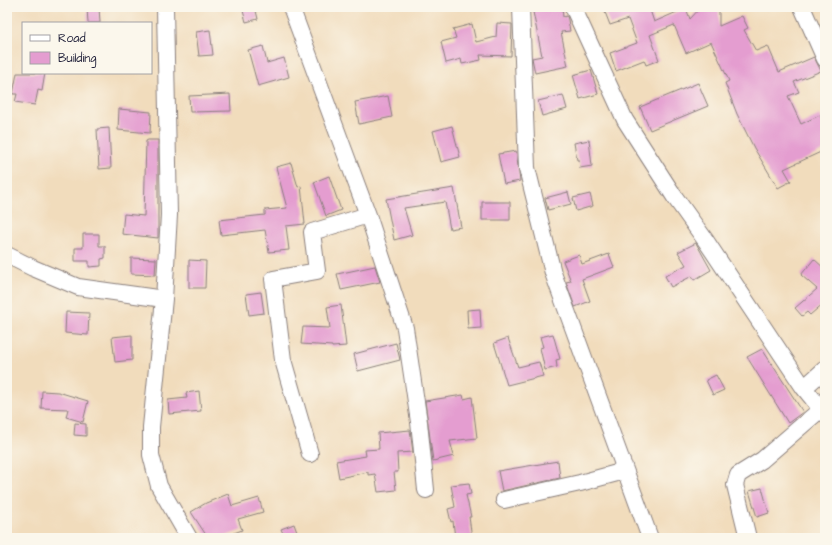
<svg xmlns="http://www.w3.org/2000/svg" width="832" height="545" font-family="'Architects Daughter',sans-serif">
<rect width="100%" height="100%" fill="#fbf7ec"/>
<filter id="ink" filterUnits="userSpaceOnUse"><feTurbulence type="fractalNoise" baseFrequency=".025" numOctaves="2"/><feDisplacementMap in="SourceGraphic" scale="8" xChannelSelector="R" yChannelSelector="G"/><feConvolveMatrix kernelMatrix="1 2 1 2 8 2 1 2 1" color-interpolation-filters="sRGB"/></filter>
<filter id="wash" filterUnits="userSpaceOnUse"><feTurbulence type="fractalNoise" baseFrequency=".012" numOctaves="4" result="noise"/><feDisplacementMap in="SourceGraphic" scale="16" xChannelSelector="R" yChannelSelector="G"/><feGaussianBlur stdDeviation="0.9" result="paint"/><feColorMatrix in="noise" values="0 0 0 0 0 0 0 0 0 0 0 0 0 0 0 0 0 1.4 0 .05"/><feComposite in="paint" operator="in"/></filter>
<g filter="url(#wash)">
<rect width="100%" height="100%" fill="#f1dcbc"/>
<g id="blocks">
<path fill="#e49dd0" d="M99,7L100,23H88L87,8Z
M242,7H255L258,19L246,22Z
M532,7H562L563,17L567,16L568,20L570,31L561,32L568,66L535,73L532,58L542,56Z
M603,7H649L654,22L686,8L690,19L701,7H717L719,11V26L742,16L748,28L744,30L756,51L768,46L779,72L814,57L821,71L794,82L799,92L788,96L801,124L820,115L825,126V150L784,169L791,181L778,188L754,148L737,114L725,83L729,81L711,42L686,53L674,25L650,35L659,60L646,65L644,60L616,71L610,53L637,43L628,19L610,25Z
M497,23L512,24L511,56L480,55L481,60L462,64L461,59L446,63L441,42L456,38L453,29L472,24L476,42L496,37Z
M210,30L213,55L199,56L196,32Z
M263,46L267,63L284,58L289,77L258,86L248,50Z
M591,70L598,94L580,99L573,75Z
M17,73H45L42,91L38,90L35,105L15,102L17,94H13Z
M698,83L708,106L650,130L640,107Z
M230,94L231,111L190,112L189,96Z
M563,95L567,109L542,116L538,101Z
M388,96L392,117L359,124L355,102Z
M119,109L151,112L150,133L118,130Z
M452,126L460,157L441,162L433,131Z
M109,128L111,168L99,169L97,129Z
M148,140H158V238L122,234L124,214L144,216L146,141Z
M589,140L592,166L580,168L579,160H577L574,143Z
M516,151L520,181L504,184L498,154Z
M291,163L298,187L301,186L305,224L286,226L289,250L269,252L265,230L221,235L219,220L265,215V210L287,208L276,167Z
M329,176L341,210L326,216L314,182Z
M454,188L461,227L450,229L445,202L404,208L412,235L394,240L386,199Z
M568,192L571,204L548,210L545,198Z
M590,194L593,206L576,211L573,198Z
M482,202H510V220H482Z
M83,234H99V246H105V258L101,259V266L89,267V261H75V248H83Z
M696,243L711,270L694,280L692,276L671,287L665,276L686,265L678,252Z
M609,254L614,267L582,279L590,301L575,307L566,282L571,281L563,261L579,255L582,264Z
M131,258L156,259L155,275L131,274Z
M814,259L825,269V302L810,315L807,312L802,316L795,308L817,289L801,275Z
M189,260L206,261L205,288H189Z
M375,266L380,282L341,290L337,274Z
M261,292L264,313L249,315L246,294Z
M341,305L346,346L332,347V346L301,344L303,327L330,328L327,307Z
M480,309L481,328L468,329L467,310Z
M66,312L89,313L88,335L65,333Z
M553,334L560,359L556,360L557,367L545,370L540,348L543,347L540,337Z
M132,335V360L115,362L112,337Z
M508,338L518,367L539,362L543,376L507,385L494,343Z
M396,343L400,360L358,371L354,354Z
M762,349L803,412L788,423L747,357Z
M716,375L724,390L713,395L706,380Z
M42,391L58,392L88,401L83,422L66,417L68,409L41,408Z
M199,391L201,411L169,414L168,400L187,398L186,393Z
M463,395L464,399L472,397L477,438L450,441L454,456L433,461L425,401Z
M75,423L86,424V436L74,435Z
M410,430L413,452L397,453L398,472H394L396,490L378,492L375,474L368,475V472L339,478L336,461L366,456L365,450L379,449L378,433Z
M558,461L560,478L502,491L498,471Z
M469,483L471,494L466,495L471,517H469L472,538H455L453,521L451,522L448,509L455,507L451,485Z
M762,488L769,513L757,517L749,491Z
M228,494L232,506L259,498L263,512L238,519L242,530L221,538H208L191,512L206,503Z
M294,524L298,535L285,538L281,529Z"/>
</g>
</g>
<g filter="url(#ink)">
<use href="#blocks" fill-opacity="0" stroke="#8a7f7c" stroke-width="1"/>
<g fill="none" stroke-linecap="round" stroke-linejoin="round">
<defs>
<path id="minor" d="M165,7L169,215L164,299L151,427V455L159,486L189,538
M291,7L368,215L405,328L419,422L426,490
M521,7L527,168L553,273L650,538
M573,7L625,120L674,196L706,241L804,388L825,414
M802,7L825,59
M7,255L33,268L78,287L164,299
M804,388L825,369
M310,454L283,360L273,279L317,271L312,232L368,215
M504,500L580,483L617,473L624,466
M748,538L735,485L738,475L762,460L820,410"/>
</defs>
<use href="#minor" stroke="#8a7f7c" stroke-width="18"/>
<use href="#minor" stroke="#fff" stroke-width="16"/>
</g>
</g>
<rect width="832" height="545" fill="none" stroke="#fbf7ec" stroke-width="24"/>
<rect x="22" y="22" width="130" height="52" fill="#fbf7ec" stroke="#a4a2a5"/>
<rect x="30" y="35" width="20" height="6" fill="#ffffff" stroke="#a4a2a5"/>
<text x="58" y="42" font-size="12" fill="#22223b">Road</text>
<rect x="30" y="52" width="20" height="12" fill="#e49dd0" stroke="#a4a2a5"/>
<text x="58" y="62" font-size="12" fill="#22223b">Building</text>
</svg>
